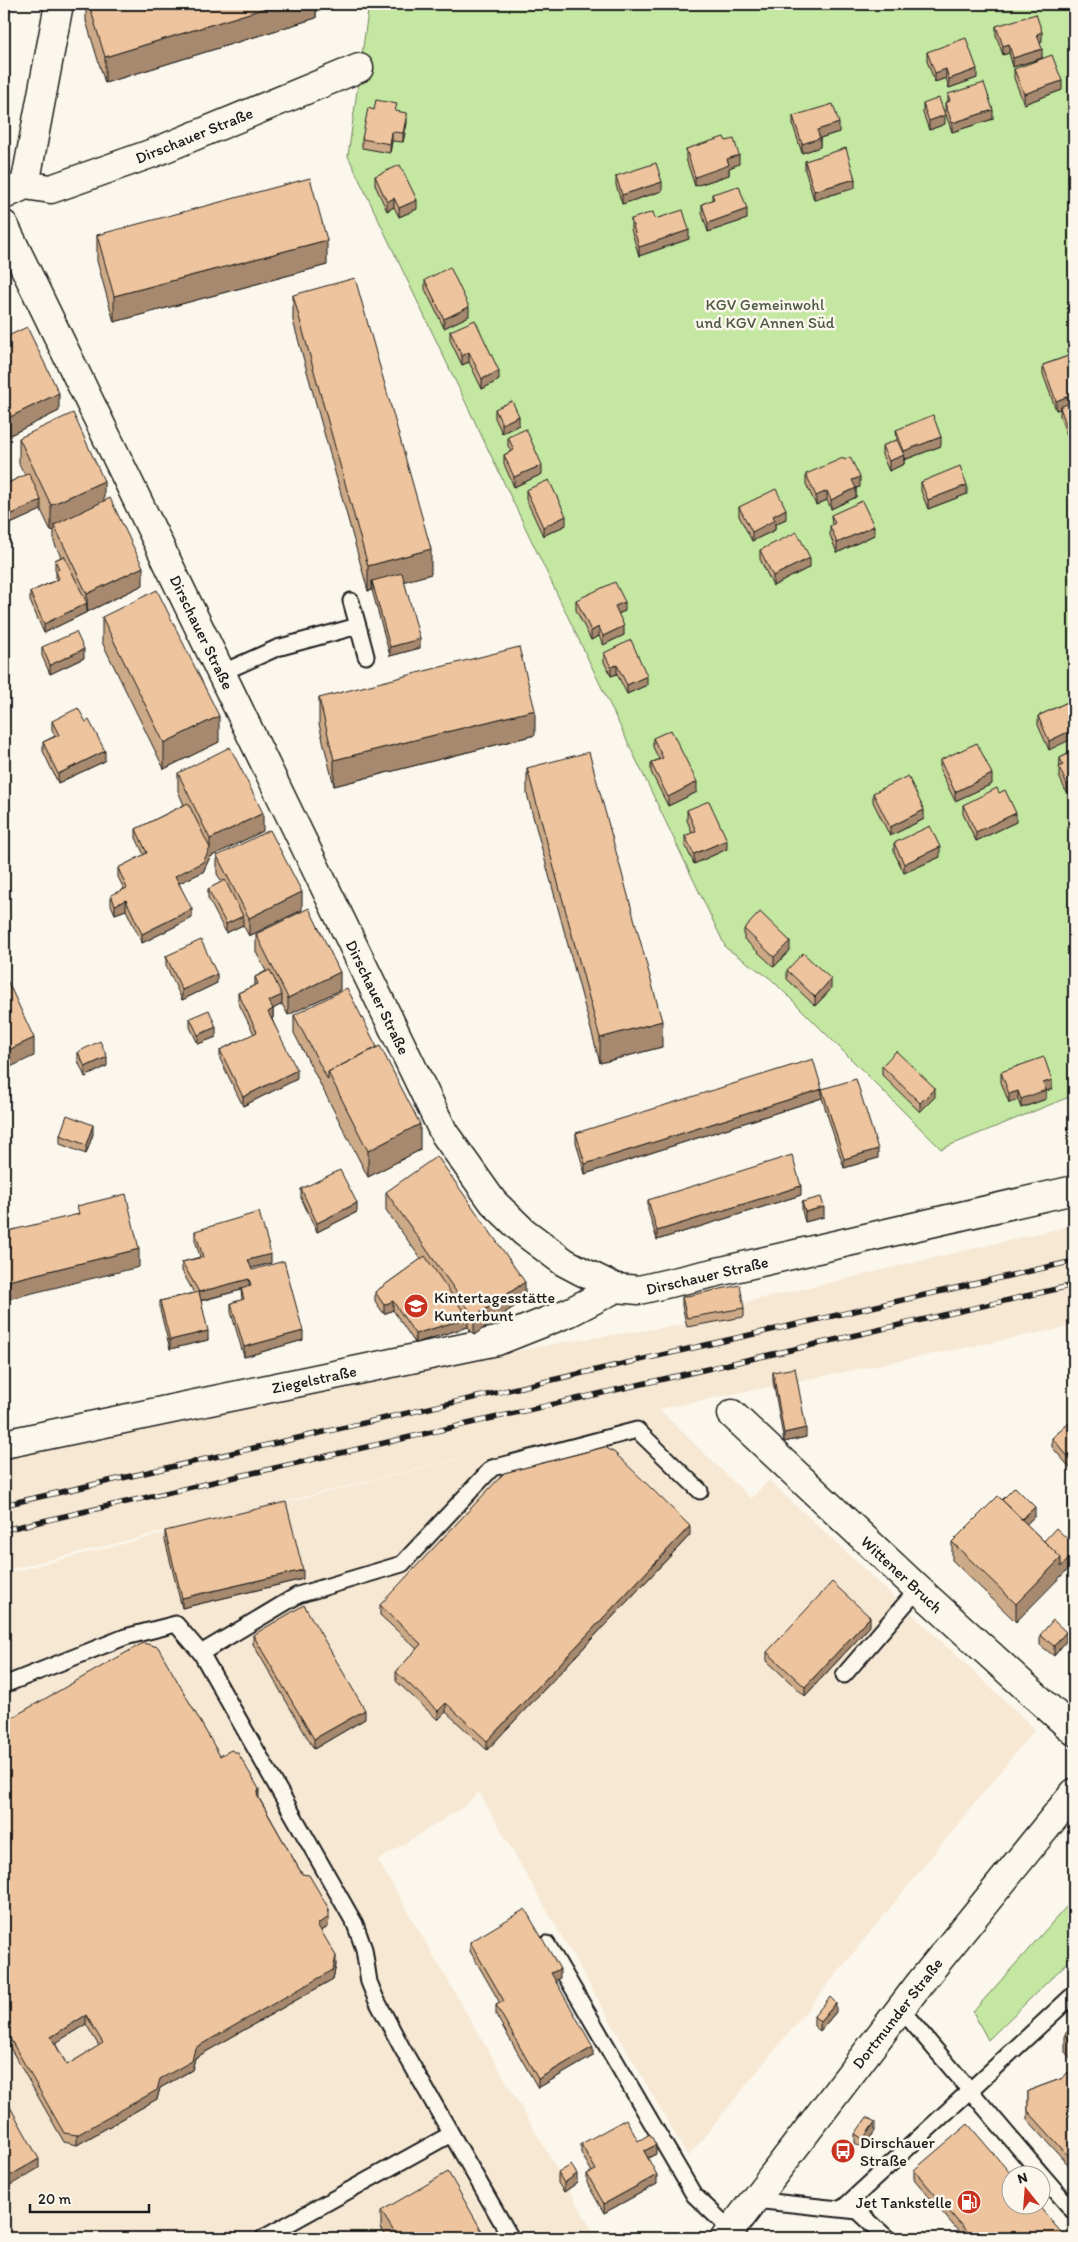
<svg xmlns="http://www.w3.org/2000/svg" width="1078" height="2242" font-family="Itim,sans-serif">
<rect width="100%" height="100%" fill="#fbf7ec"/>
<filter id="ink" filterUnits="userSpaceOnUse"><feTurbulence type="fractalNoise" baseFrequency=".02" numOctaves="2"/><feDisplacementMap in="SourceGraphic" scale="10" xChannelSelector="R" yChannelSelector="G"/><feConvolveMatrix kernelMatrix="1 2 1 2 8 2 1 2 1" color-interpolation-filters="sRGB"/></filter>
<g filter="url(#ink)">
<path fill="#f7e8d4" d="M1074,1225V1326L659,1409L751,1499L769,1480L1035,1729L688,2157L479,1792L462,1808L378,1860L597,2238H4V1574L502,1448L4,1571V1458L251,1404L557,1343L743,1316L746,1302Z"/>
<path fill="#c4e7a1" stroke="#70825e" d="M369,4H1074V1095L941,1149L771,979L726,948L348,156Z
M1074,1898V1956L988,2040L973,2012Z"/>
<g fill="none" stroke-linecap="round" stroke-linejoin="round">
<defs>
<path id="lane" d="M358,626L366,656
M221,673L277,648L358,626L351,601
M844,1675L918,1589
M4,1685L125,1637L176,1624L201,1653
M547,1944L694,2195L731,2230
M900,2008L1042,2175L1040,2177
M1042,2175L1074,2212
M754,2200L858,2211L887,2238
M843,2208L1074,1994
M263,2238L451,2134
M511,2238L402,2048L376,1999L369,1982L364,1949L355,1924L201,1653L298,1595L402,1564L492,1468L637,1430L700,1491"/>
<path id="street" d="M25,185L59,4
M4,195L25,185L51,189L153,153L359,68
M4,225L444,1133L493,1202L524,1232L564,1262L581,1271L616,1288L639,1290L1074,1190
M732,1414L918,1589L1074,1731
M4,1444L497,1341L570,1312L616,1288"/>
<path id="secondary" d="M725,2238L920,1983L1074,1793"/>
</defs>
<use href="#lane" stroke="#1c1c1c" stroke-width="19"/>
<use href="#street" stroke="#1c1c1c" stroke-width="31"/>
<use href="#secondary" stroke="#1c1c1c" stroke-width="31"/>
<use href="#lane" stroke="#fbf7ec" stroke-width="15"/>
<use href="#street" stroke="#fbf7ec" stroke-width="28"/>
<use href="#secondary" stroke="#fbf7ec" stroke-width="28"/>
<defs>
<path id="rail" d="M4,1505L1074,1261
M4,1530L1074,1285"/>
</defs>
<use href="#rail" stroke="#1c1c1c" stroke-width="5.5"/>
<use href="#rail" stroke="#fbf7ec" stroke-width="4" stroke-dasharray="11" stroke-linecap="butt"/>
</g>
<path fill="#cca987" stroke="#1c1c1c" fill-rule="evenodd" d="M86,4H316V18L105,83L86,21Z
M378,4H411V9Z
M996,26L1042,41L1040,42L1042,58L1013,67L1009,53L1003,55L996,35Z
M927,52L977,78L949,88L946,78L935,82L927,61Z
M1014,69L1062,90L1024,104L1014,78Z
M948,94L993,119L952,132L945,112V103L948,101Z
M923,104L945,124L929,130L923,113Z
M374,110L397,112L407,123L403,142L392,141L390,153L362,148V139Z
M793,116L839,132L820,138V147L802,153L793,125Z
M726,141L739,164L729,168V175L695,186L686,159V149Z
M805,161L855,188L814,200L805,170Z
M375,176L417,209L399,217L394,207L387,211L375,185Z
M616,176L662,191L622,204L616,185Z
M712,194L747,219L708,232L702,213V204L712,200Z
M631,219H655L689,239L639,256L631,229Z
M97,235L327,265L114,322L97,261Z
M425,280L469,316L444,328L425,289Z
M293,295L431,574L404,581L420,648L390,656L372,590L368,591L293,321Z
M450,331L499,380L482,389L469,362L462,365L450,340Z
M4,338L59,411L8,436L4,427Z
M1074,354V443L1070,445L1060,416V409L1056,410L1043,374V365Z
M495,409L519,425L502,433L495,418Z
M896,430L941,446L904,460V458V464L889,471L882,455V446L897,440Z
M508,437L542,474L514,487L504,464V455L511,451L508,446Z
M19,438L104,501L143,585L44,633L30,601V592L56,580V571L55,569V560L61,557L54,542V530L51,531L41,510L6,526L4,521V485L25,475L19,464Z
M806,474L860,487L856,488V497L831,509L827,500L816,505L806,484Z
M921,482L967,494L928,509L921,491Z
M526,490L566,525L543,536L526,499Z
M739,507L786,519L775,524V530L752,541L739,516Z
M831,515L874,535L837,553L830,535V526L832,525Z
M760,550L810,567L773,586L760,559Z
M576,600L625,611L618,614L624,635L603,645L599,636L591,640L576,610Z
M102,617L219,742L164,769L102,642Z
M42,647L84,658L50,674L42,656Z
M604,653L647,685L627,694L617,674L611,676L604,662Z
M319,698L535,735L334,786L319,724Z
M1074,699L1049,750L1038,725V716Z
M52,721L105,761L58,783L43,751V742L55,736L52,730Z
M653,738L697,792L668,806L651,772V763L659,759L653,747Z
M1074,751L1067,794L1059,776L1060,758Z
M940,760L992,784L955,801L940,770Z
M527,768L662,1047L600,1063L527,794Z
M178,773L263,831L210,857L203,872L179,883L192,918L142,943L126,910L115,914L111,905V895L124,889L118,877V868L144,855L136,838V829L184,805L178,791Z
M873,793L924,819L890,836L873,802Z
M999,793L1016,822L976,841L963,814V805Z
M687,810L727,849L694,864L685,845V836L692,833L687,820Z
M894,843L940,857L904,873L894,852Z
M217,856L302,910L249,936L243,925L226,933L208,898V889L222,882L217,874Z
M744,929L790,950L774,967L744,939Z
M256,934L340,990L288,1015L282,1004L273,1009V1018L272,1019L297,1079L243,1106L220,1059V1050L254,1034L238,1002V993L255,985V977L266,971L256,952Z
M166,956L217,983L182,1000L166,965Z
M787,970L831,989L815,1006L787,979Z
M294,1015L420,1150L368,1177L294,1033Z
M190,1018L216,1037L198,1044L190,1027Z
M1074,1041V1064L1070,1052V1042Z
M78,1052L107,1066L85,1077L78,1061Z
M882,1066L935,1097L920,1112L882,1075Z
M1001,1072L1052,1089L1046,1091V1099L1021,1108L1018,1100L1009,1103L1001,1082Z
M822,1089L878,1158L844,1168L822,1098L585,1174L576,1142V1133Z
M93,1134L86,1154L60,1144V1135Z
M301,1189L357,1212L317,1232L301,1198Z
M386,1192L525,1299L474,1335L468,1327L415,1343L393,1310L384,1314L375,1301V1292L421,1259L386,1210Z
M801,1195L657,1240L648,1210V1200Z
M802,1202L824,1217L805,1222L802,1211Z
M195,1231L271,1263L251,1268L252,1270L303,1340L244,1357L231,1312V1303L242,1300L241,1290L201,1301L208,1340L170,1349L160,1310V1301L194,1293L182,1271V1262L200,1257L195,1240Z
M682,1297L744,1308V1317L687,1327L682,1306Z
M773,1372L806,1437L784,1442L773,1381Z
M1074,1419L1072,1470L1052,1447V1438Z
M1074,1492V1511L1069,1507V1497Z
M1002,1500L1035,1516L1026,1524L1044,1541L1016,1622L952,1560V1542Z
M165,1531L303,1579L182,1608L165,1540Z
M690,1535L487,1750L446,1712L438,1720L396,1681V1672L417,1649L380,1615V1605Z
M870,1626L805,1696L767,1661V1652Z
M253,1635L365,1719L314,1749L253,1644Z
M1040,1635L1066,1641L1054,1656L1040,1645Z
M4,1722L220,1756L259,1798L302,1874L329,1918L328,1927L321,1931L336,1965L333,1979L195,2058L192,2070L160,2088L157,2099L77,2145L64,2142L4,2037ZM86,2024L99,2046L67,2065L55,2043Z
M470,1942L560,1978L555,1980L593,2056L538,2088L496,2015V2005L500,2003L470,1951Z
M836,2012L820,2031L814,2026V2016Z
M1074,2026V2062L1065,2052V2034Z
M1063,2078L1074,2079V2171L1028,2120V2091Z
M875,2131L863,2148L855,2143V2134Z
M638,2141L656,2154L648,2158L657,2184L604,2213L587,2183V2174L592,2172L581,2153V2144Z
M914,2170L1066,2238H964L914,2179Z
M558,2173L577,2183L564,2192L558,2183Z
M381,2211L486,2238H387L381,2228Z"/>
<path fill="#a6896e" stroke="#1c1c1c" d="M279,4H316V18L105,83V57Z
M1042,32V41L1037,43V34Z
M1009,44V53L1003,55V46Z
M1042,49V58L1013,67V58Z
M946,69V78L935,82V73Z
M977,69V78L949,88V79Z
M1062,81V90L1024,104V94Z
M993,110V119L952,132V123Z
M407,113V123L403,142V133Z
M945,115V124L929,130V121Z
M839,123V132L820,138V147L802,153V144L817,130Z
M392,132V141L390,153V144Z
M739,155V164L729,168V175L695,186V177L727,159Z
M855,179V188L814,200V191Z
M662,182V191L622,204V195Z
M394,198V207L387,211V202Z
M417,200V209L399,217V208Z
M747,209V219L708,232V223Z
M689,230V239L639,256V247Z
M327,240V265L114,322V296Z
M469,307V316L444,328V319Z
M469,352V362L462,365V356Z
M499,371V380L482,389V379Z
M59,393V411L8,436V418Z
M1074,394V403L1060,407V409L1056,410V401Z
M519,416V425L502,433V424Z
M1074,434V443L1070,445V436Z
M941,437V446L904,460V451Z
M904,455V464L889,471V461Z
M542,465V474L514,487V477Z
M860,477V487L852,489V480Z
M104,481V506L54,525V530L51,531V505Z
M967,485V494L928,509V500Z
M856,488V497L831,509V500Z
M827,491V500L816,505V496Z
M41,500V510L6,526V517Z
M786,509V519L775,524V530L752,541V532L773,516Z
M566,516V525L543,536V527Z
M874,526V535L837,553V543Z
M431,549V574L374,590L372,581V590L368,591V566Z
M810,558V567L773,586V576Z
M143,567V585L87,612V594Z
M625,602V611L615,615V606Z
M87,603V612L44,633V624Z
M624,626V635L603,645V636Z
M599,627V636L591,640V631Z
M420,639V648L390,656V647Z
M84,649V658L50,674V665Z
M617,665V674L611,676V667Z
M647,676V685L627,694V685Z
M535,710V735L334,786V760Z
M219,716V742L164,769V743Z
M1074,729V738L1049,750V741Z
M105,751V761L58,783V774Z
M992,774V784L955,801V792Z
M1074,781V790L1067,794V785Z
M697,782V792L668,806V797Z
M924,810V819L890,836V827Z
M263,813V831L210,857L203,872L175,885V876L210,848V839Z
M1016,813V822L976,841V832Z
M727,840V849L694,864V854Z
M940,847V857L904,873V864Z
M302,892V910L249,936V918Z
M126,900V910L115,914V905Z
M192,909V918L142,943V934Z
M243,916V925L226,933V924Z
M790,941V950L774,967V957Z
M340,972V990L288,1015V998Z
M217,974V983L182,1000V990Z
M831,979V989L815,1006V997Z
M282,995V1004L269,1011V1001Z
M273,1009V1018L268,1021V1012Z
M662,1021V1047L600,1063V1038Z
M216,1027V1037L198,1044V1035Z
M34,1038V1056L4,1070V1052Z
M107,1057V1066L85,1077V1067Z
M297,1070V1079L243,1106V1097Z
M1052,1080V1089L1046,1091V1099L1021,1108V1099L1043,1083Z
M935,1088V1097L920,1112V1103Z
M822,1089V1098L585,1174V1164Z
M1018,1091V1100L1009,1103V1094Z
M420,1124V1150L368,1177V1151Z
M93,1125V1134L86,1154V1145Z
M878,1149V1158L844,1168V1159Z
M801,1186V1195L657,1240V1231Z
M357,1203V1212L317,1232V1223Z
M824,1207V1217L805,1222V1212Z
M139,1249V1267L4,1300V1282Z
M271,1254V1263L248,1269V1260Z
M249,1279V1288H241V1290L199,1301V1292Z
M525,1282V1299L474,1335V1317Z
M393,1301V1310L384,1314V1305Z
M468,1318V1327L415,1343V1334Z
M208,1331V1340L170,1349V1340Z
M303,1331V1340L244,1357V1347Z
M806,1428V1437L784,1442V1433Z
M1074,1460V1469L1072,1470V1461Z
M1035,1507V1516L1017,1533V1524Z
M690,1526V1535L487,1750V1741Z
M1074,1553V1563L1016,1622V1604L1061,1558Z
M303,1570V1579L182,1608V1598Z
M870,1617V1626L805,1696V1687Z
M1066,1632V1641L1054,1656V1646Z
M446,1703V1712L438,1720V1711Z
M365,1710V1719L314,1749V1739Z
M259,1789V1798L257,1804V1795Z
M329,1909V1918L328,1927L317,1933V1924Z
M336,1956V1965L333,1979L195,2058L192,2070L160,2088L157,2099L77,2145V2135L160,2079L195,2048Z
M560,1969V1978L551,1983V1973Z
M836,2003V2012L820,2031V2022Z
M86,2015V2024L51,2046V2037Z
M593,2047V2056L538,2088V2079Z
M875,2122V2131L863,2148V2139Z
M656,2145V2154L644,2160V2151Z
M39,2159V2168L4,2189V2179Z
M577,2174V2183L564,2192V2183Z
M657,2175V2184L604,2213V2204Z"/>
<path fill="#edc49d" stroke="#1c1c1c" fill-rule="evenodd" d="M89,4H279L105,57Z
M1036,14L1042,32L1037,34L1042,49L1013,58L1009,44L1003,46L996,26Z
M966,38L977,69L949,79L946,69L935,73L927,52Z
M1052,55L1062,81L1024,94L1014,69Z
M984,83L993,110L952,123L945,103L950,101L948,94Z
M939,98L945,115L929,121L923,104Z
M376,100L397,104L395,111L407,113L403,133L392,132L390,144L362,139L368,108L374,110Z
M833,104L839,123L817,130L820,138L802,144L793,116Z
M724,137L726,141L734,139L739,155L727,159L729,165L695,177L686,149Z
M846,148L855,179L814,191L805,161Z
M656,163L662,182L622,195L616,176Z
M400,165L417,200L399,208L394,198L387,202L375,176Z
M310,178L327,240L114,296L97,235Z
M739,186L747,209L708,223L702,204L714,199L712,194Z
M683,210L689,230L639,247L631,219L653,212L655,219Z
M450,267L469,307L444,319L425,280Z
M355,278L431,549L368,566L293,295Z
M475,320L499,371L482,379L469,352L462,356L450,331Z
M27,327L59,393L8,418L4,409V338Z
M1074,354V394L1056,401L1043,365Z
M512,401L519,416L502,424L495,409Z
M1074,401V434L1070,436L1060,407Z
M73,413L104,481L51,505L19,438Z
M933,415L941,437L904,451L896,430Z
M526,429L542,465L514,477L504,455L514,450L508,437Z
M897,440L904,455L889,461L882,446Z
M850,457L860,477L852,480L856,488L831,500L827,491L816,496L806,474L843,458L844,460Z
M960,466L967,485L928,500L921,482Z
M29,473L41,500L6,517L4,512V485Z
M549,480L566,516L543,527L526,490Z
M776,489L786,509L773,516L775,520L752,532L739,507Z
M110,498L143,567L87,594L54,525Z
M862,501L874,526L837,543L830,526L835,523L831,515Z
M797,532L810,558L773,576L760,550Z
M64,556L87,603L44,624L30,592L59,579L56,571L59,569L55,560Z
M402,573L420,639L390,647L372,581Z
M615,582L625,602L615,606L624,626L603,636L599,627L591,631L576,600Z
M157,590L219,716L164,743L102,617Z
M76,632L84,649L50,665L42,647Z
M631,640L647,676L627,685L617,665L611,667L604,653Z
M519,647L535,710L334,760L319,698Z
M1074,699V729L1049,741L1038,716Z
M78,708L86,722L89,720L105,751L58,774L43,742L59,735L52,721Z
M671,730L697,782L668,797L651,763L663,758L653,738Z
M977,743L992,774L955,792L940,760Z
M230,747L263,813L210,839L178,773Z
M1074,751V781L1067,785L1059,767L1063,765L1060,758Z
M589,752L662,1021L600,1038L527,768Z
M908,776L924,810L890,827L873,793Z
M997,788L999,793L1005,790L1016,813L976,832L963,805Z
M709,801L727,840L694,854L685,836L696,831L687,810Z
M188,803L210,848L203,862L175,876L192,909L142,934L126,900L115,905L111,895L127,888L118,868L147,853L136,829Z
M930,826L940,847L904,864L894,843Z
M270,830L302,892L249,918L217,856Z
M225,880L243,916L226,924L208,889Z
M309,908L340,972L288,998L256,934Z
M760,912L790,941L774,957L744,929Z
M201,940L217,974L182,990L166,956Z
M803,953L831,979L815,997L787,970Z
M270,970L282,995L269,1001L273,1009L268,1012L297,1070L243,1097L220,1050L257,1032L238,993L258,984L255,977Z
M8,982L34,1038L4,1052V984Z
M347,988L377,1047L328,1072V1080L294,1015Z
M209,1010L216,1027L198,1035L190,1018Z
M100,1041L107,1057L85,1067L78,1052Z
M1074,1041V1054L1070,1042Z
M380,1046L420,1124L368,1151L328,1072Z
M896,1051L935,1088L920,1103L882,1066Z
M1044,1057L1052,1080L1043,1083L1046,1090L1021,1099L1018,1091L1009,1094L1001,1072Z
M813,1059L822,1089L585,1164L576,1133Z
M856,1079L878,1149L844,1159L822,1089Z
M67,1115L93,1125L86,1145L60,1135Z
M792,1155L801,1186L657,1231L648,1200Z
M437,1156L525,1282L474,1317L386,1192Z
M340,1170L357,1203L317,1223L301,1189Z
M126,1194L139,1249L4,1282V1232L79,1214L77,1206Z
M821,1197L824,1207L805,1212L802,1202Z
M259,1212L271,1254L248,1260L252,1270L284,1261L303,1331L244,1347L231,1303L244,1299L241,1288L251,1285L249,1279L199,1292L182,1262L203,1257L195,1231Z
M425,1256L468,1318L415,1334L393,1301L384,1305L375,1292Z
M740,1285L744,1308L687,1318L682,1297Z
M199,1292L208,1331L170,1340L160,1301Z
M795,1368L806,1428L784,1433L773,1372Z
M1074,1419V1460L1072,1461L1052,1438Z
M605,1447L615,1453L690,1526L487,1741L446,1703L438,1711L396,1672L421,1644L380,1605L504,1473Z
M1015,1487L1035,1507L1022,1519L1002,1500Z
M1074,1492V1502L1069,1497Z
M998,1496L1061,1558L1016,1604L952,1542Z
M286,1502L303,1570L182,1598L165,1531Z
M1056,1528L1074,1545V1553L1061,1567V1558L1044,1541Z
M832,1582L870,1617L805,1687L767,1652Z
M304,1605L365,1710L314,1739L253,1635Z
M1053,1620L1066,1632L1054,1646L1040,1635Z
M143,1643L158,1647L220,1756L231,1750L238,1753L259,1789L257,1795L302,1874L309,1875L329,1909L328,1918L317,1924L336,1956L333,1970L195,2048L192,2061L160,2079L157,2090L77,2135L64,2133L4,2028V1722ZM86,2015L103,2043L67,2065L51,2037Z
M525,1909L560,1969L551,1973L593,2047L538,2079L496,2005L504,2001L470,1942Z
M830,1997L836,2003L820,2022L814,2016Z
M1074,2026V2045L1065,2034Z
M1068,2072L1074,2079V2162L1028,2111V2091L1063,2078Z
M4,2096L39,2159L4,2179Z
M867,2117L875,2122L863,2139L855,2134Z
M626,2119L638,2141L650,2134L656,2145L644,2151L657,2175L604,2204L587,2174L596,2170L581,2144Z
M968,2124L1011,2174L1010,2204H1037L1066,2238H972L914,2170Z
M571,2165L577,2174L564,2183L558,2173Z
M448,2172L486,2238H390L396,2235L381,2211Z"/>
</g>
<defs>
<symbol id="school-disc" viewBox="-11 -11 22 22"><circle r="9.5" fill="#c8321e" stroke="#fbf7ec"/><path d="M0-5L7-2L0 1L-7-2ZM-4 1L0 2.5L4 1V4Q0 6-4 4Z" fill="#fff"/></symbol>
<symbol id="bus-disc" viewBox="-11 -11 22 22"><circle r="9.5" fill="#c8321e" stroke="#fbf7ec"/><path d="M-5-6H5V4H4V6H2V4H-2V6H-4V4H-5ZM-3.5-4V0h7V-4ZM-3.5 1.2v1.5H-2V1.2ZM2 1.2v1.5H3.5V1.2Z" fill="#fff"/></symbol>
<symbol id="fuel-disc" viewBox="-11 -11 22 22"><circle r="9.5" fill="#c8321e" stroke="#fbf7ec"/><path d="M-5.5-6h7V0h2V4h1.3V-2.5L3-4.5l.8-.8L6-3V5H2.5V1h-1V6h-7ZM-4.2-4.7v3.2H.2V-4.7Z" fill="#fff"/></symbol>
</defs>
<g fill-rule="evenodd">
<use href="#school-disc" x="402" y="1292" width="28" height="28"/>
<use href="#bus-disc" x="829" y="2137" width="28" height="28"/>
<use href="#fuel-disc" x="955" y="2188" width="28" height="28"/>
</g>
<g text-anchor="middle" stroke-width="5" stroke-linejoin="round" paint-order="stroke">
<g font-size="16" fill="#1c1c1c" stroke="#fbf7ec">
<text transform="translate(194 135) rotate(-22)" y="6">Dirschauer Straße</text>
<text transform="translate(202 632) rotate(64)" y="6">Dirschauer Straße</text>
<text transform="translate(378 997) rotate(64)" y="6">Dirschauer Straße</text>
<text transform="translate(707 1275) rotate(-13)" y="6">Dirschauer Straße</text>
<text transform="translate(314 1379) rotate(-12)" y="6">Ziegelstraße</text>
<text transform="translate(902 1574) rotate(43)" y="6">Wittener Bruch</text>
<text transform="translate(897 2013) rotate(-52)" y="6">Dortmunder Straße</text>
</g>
<g font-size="16" fill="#4e5944" stroke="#fbf7ec">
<text x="765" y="310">KGV Gemeinwohl<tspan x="765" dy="18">und KGV Annen Süd</tspan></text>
</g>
<g font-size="16" fill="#1c1c1c" stroke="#fbf7ec" text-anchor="start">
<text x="434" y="1303">Kintertagesstätte<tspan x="434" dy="18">Kunterbunt</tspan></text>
<text x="860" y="2148">Dirschauer<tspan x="860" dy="18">Straße</tspan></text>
<text x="952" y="2208" text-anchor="end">Jet Tankstelle</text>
</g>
</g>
<rect width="1078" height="2242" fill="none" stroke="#fbf7ec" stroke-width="20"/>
<rect x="10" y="10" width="1058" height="2222" fill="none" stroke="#1c1c1c" stroke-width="2" filter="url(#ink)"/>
<g transform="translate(1026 2190) rotate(343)"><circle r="24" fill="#fbf7ec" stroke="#a29f99"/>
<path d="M0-4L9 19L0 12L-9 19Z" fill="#c8321e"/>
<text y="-8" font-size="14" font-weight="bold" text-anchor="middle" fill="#1c1c1c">N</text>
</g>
<path d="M30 2204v8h119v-8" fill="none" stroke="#1c1c1c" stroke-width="2.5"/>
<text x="38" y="2204" font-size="15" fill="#1c1c1c" stroke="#fbf7ec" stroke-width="4" paint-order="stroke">20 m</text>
</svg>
